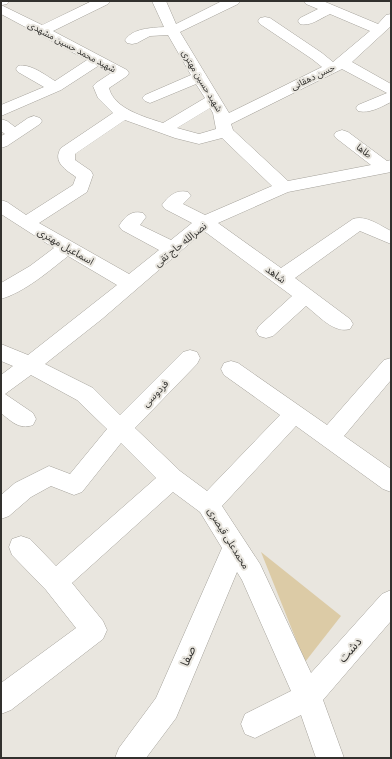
<svg xmlns="http://www.w3.org/2000/svg" width="392" height="759" font-family="'Source Serif 4','Noto Sans Arabic',serif">
<rect width="100%" height="100%" fill="#e9e6df"/>
<path fill="#dccba6" d="M261,552L341,616L305,662Z"/>
<g fill="none" stroke-linecap="round" stroke-linejoin="round">
<defs>
<path id="minor" d="M92,1H110L108,4L53,31L127,70L129,73L127,76L109,88C114,109 145,117 163,123L205,98L196,84L155,101L150,103L145,101L142,98L145,95L191,75L168,35L150,36L137,43L132,44L127,43L125,40C133,28 151,28 164,27L152,1H166L176,24L222,1H240L238,4L180,32L229,113L322,67L312,59L260,24L258,21L260,18L265,17L270,18L322,53L333,62L370,31L330,14C321,18 310,27 300,24L298,21L300,18L318,9L306,4L304,1H323L378,24L386,15L391,14V26L352,62L391,84V102C381,107 369,114 358,111L356,108L358,105L387,93L342,69L231,124L233,130L288,181L371,165L336,138L334,135L336,132L342,130L348,132L387,161L391,160V172L288,192L218,223L281,268L353,219C366,215 379,225 391,231V244L360,231L295,278L350,319L353,324L350,329C334,334 318,315 306,306L273,336L266,338L259,336L256,331L259,326L292,296L204,231L102,319L45,364L93,388L120,415L183,352L190,350L197,352L200,358L197,364L135,428L180,471L207,491L280,415L224,375L221,369L224,363L231,361L238,363L327,425L384,360L391,358V380L344,436L391,469V492L383,489L296,426L222,506L260,564L311,673L382,594L391,590V621L323,700L344,758H316L301,715L255,738L245,734L241,724L245,714L291,691L242,580L237,572L176,718L146,758H115L119,748L156,698L222,548L200,512L173,492L72,583L103,621L107,630L103,639L11,710L1,714V683L76,628L46,590L12,555L9,547L12,539L21,536L30,539L56,566L156,478L121,443L82,492L74,495L51,486L31,497L9,516L1,519V495L15,483L49,466L70,474L107,429L77,400L31,375L5,394L33,413L36,419L33,425C19,430 11,421 1,413V375L13,366L1,361V344L28,355L117,285L68,256C49,271 25,292 1,299V283L30,266L54,248L1,214V200L7,202L26,215L73,185L76,177C66,170 52,162 61,148L113,113L98,98L93,86L96,83L111,73L98,66L61,90L1,116V105L44,87L18,72L16,69L18,66C30,63 45,75 55,81L87,60L1,14V5L42,25ZM210,108L213,113L216,129L199,134L177,128ZM125,120L175,138L199,144L222,138L272,186L205,215L183,204L191,196L188,192C177,189 168,196 162,205L165,209L192,223L171,240L140,225L146,217L143,213C132,210 125,216 119,226L122,230L159,250L129,274L39,223L87,192L93,175L91,171L75,160V154Z
M34,116L40,118L42,121L40,124L7,146L1,148V136L5,134L1,131V119L7,121L15,127L28,118Z"/>
<path id="major" d="M1,1H9L7,4L2,5Z"/>
</defs>
<use href="#minor" stroke="#a5a29b" stroke-width="1"/>
<use href="#major" stroke="#a5a29b" stroke-width="1"/>
<use href="#minor" fill="#fff" fill-rule="evenodd"/>
<use href="#major" fill="#fff" fill-rule="evenodd"/>
</g>
<g text-anchor="middle" stroke-width="4" stroke-linejoin="round" paint-order="stroke">
<g font-size="9" fill="#32312e" stroke="#e9e6df">
<text transform="translate(72 47) rotate(28)" y="3">شهید محمد حسین مشهدی</text>
<text transform="translate(313 77) rotate(-26)" y="3">حسن دهقانی</text>
<text transform="translate(202 81) rotate(59)" y="3">شهید حسین مهتری</text>
<text transform="translate(364 151) rotate(38)" y="3">طاها</text>
</g>
<g font-size="10" fill="#32312e" stroke="#e9e6df">
<text transform="translate(180 244) rotate(-39)" y="4">نصرالله حاج تقی</text>
<text transform="translate(66 246) rotate(30)" y="4">اسماعیل مهتری</text>
<text transform="translate(276 274) rotate(36)" y="4">شاهد</text>
<text transform="translate(155 393) rotate(-46)" y="4">فردوسی</text>
<text transform="translate(229 538) rotate(58)" y="4">محمدعلی قیصری</text>
</g>
<g font-size="12" fill="#32312e" stroke="#e9e6df">
<text transform="translate(350 650) rotate(-49)" y="4">دشت</text>
<text transform="translate(188 656) rotate(-67)" y="4">صفا</text>
</g>
</g>
<rect width="392" height="759" fill="none" stroke="#32312e" stroke-width="4"/>
</svg>
